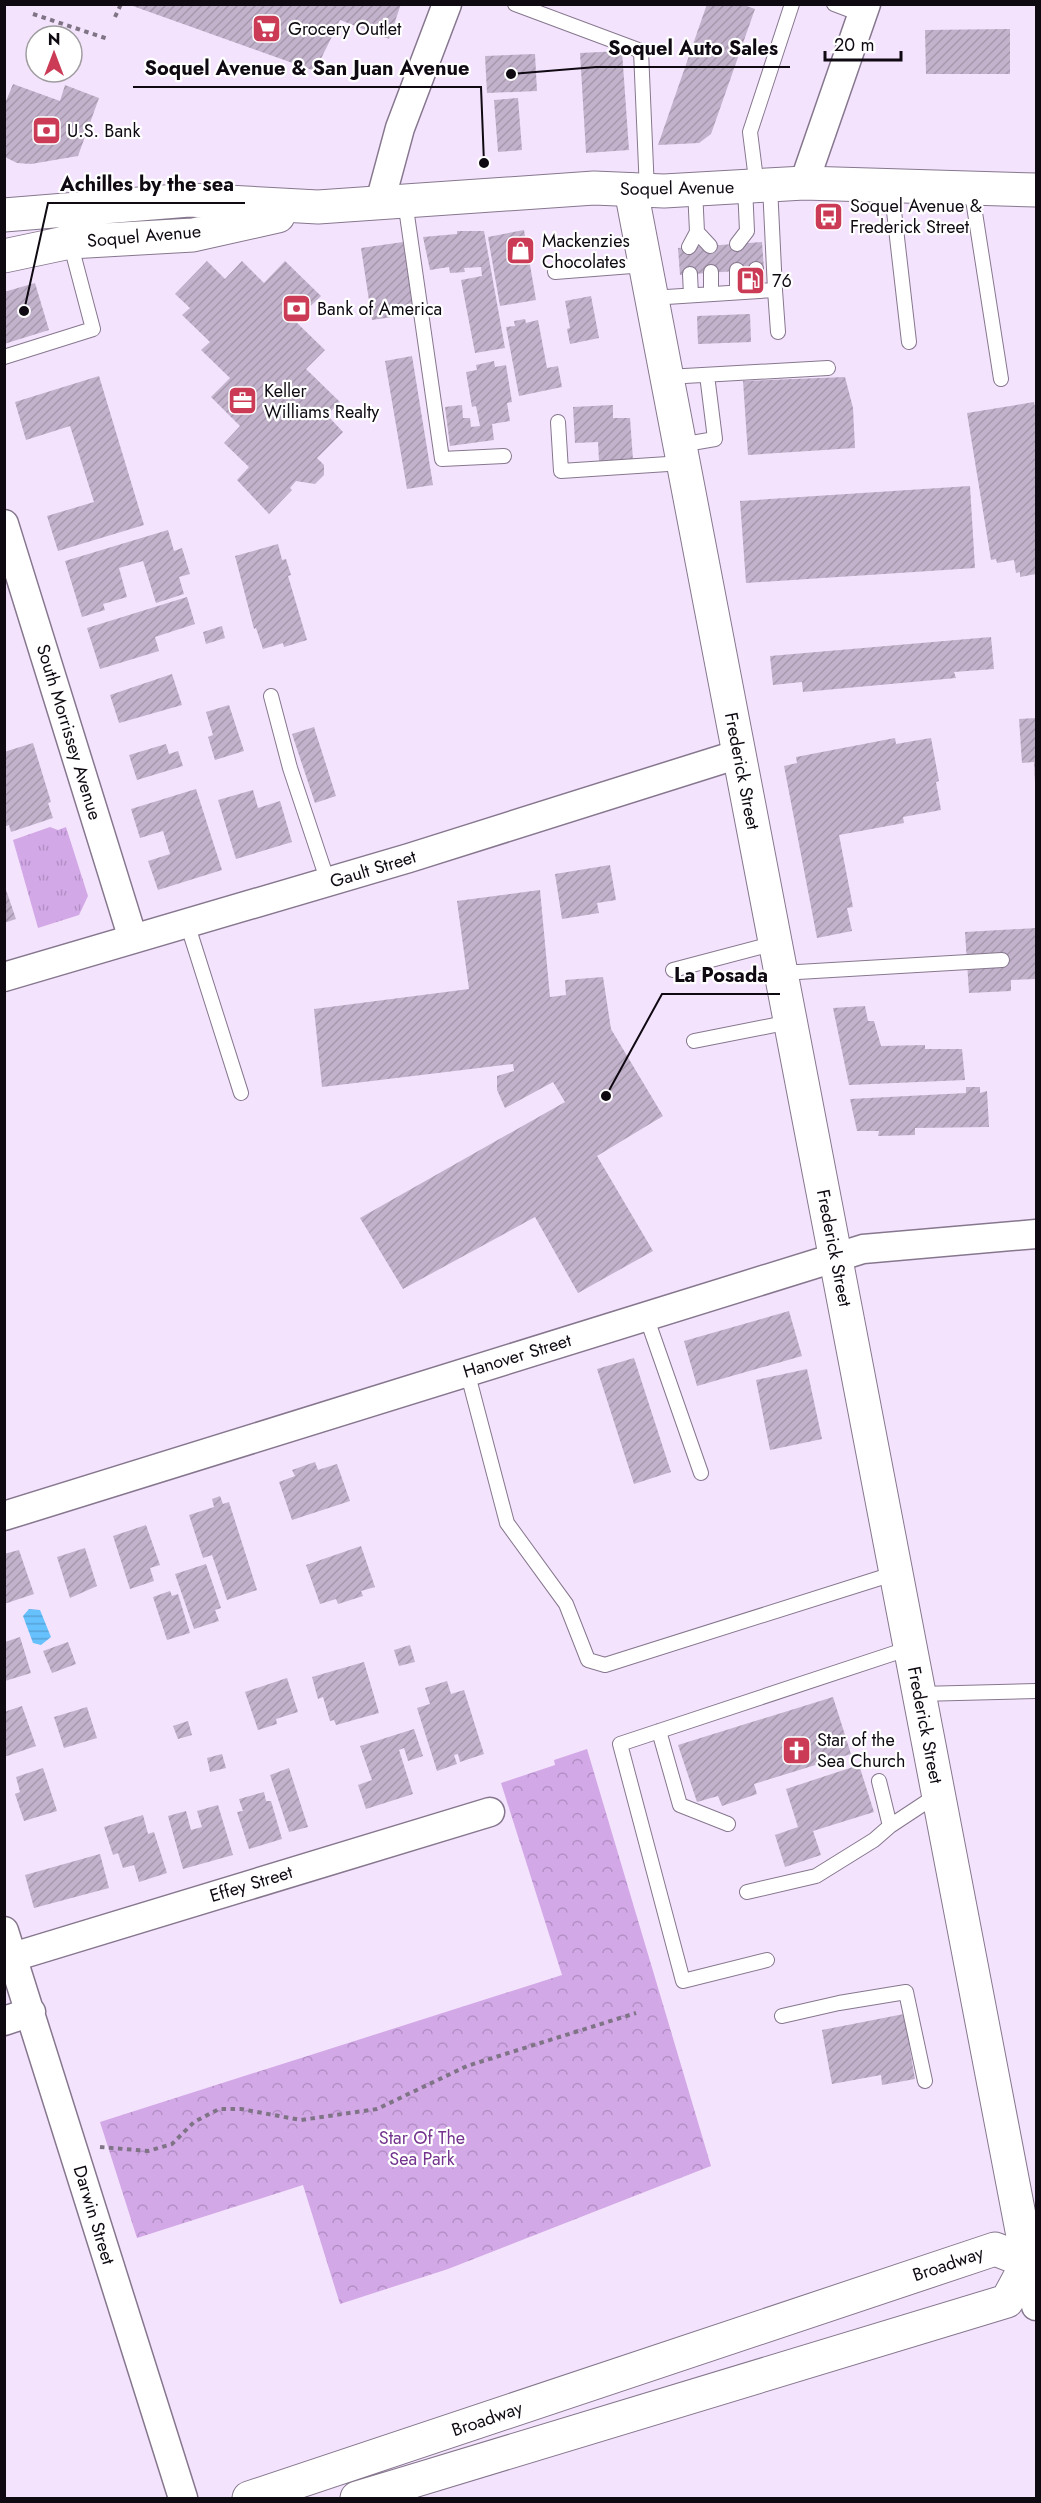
<svg xmlns="http://www.w3.org/2000/svg" width="1041" height="2503" font-family="Jost,sans-serif">
<defs>
<pattern id="grass-tufts" width="24" height="20" patternUnits="userSpaceOnUse" patternTransform="scale(1.5)"><rect width="24" height="20" fill="#d2a8e7"/><path d="M3 7l-1-3M5 7V3M7 7l1-3M15 17l-1-3M17 17v-4M19 17l1-3" fill="none" stroke="#b38fc5"/></pattern>
<pattern id="forest-crowns" width="20" height="18" patternUnits="userSpaceOnUse" patternTransform="scale(1.5)"><rect width="20" height="18" fill="#d2a8e7"/><path d="M2 6a3 3 0 1 1 6 0M12 15a3 3 0 1 1 6 0" fill="none" stroke="#b38fc5"/></pattern>
<pattern id="water-rules" width="6" height="5" patternUnits="userSpaceOnUse" patternTransform="scale(1.5)"><rect width="6" height="5" fill="#66c1fd"/><path d="M0 2.5h6" fill="none" stroke="#57a4d8"/></pattern>
<pattern id="building-hatch" width="6" height="6" patternUnits="userSpaceOnUse" patternTransform="scale(1.5)"><rect width="6" height="6" fill="#c2b2cb"/><path d="M-1 1l2-2M0 6l6-6M5 7l2-2" fill="none" stroke="#a698ad"/></pattern>
</defs>
<rect width="100%" height="100%" fill="#f4e3fd"/>
<path fill="url(#grass-tufts)" d="M50,827L58,830L66,827L88,896L79,915L38,928L13,840Z"/>
<path fill="url(#forest-crowns)" d="M587,1749L711,2166L448,2269L340,2304L303,2185L137,2238L100,2122L562,1975L501,1783L555,1765L554,1760Z"/>
<path fill="url(#water-rules)" d="M29,1609L40,1610L51,1637L41,1645L33,1643L23,1616Z"/>
<path fill="url(#building-hatch)" d="M401,4L389,39L340,20L315,71L130,5Z
M707,4H741L755,9L711,134L699,143L658,145Z
M1010,29V74H926L925,30Z
M622,51L629,150L586,153L580,53Z
M535,54L537,91L487,93L485,56Z
M13,84L60,101L65,85L99,98L78,156L31,164L17,163L7,158L4,156V106Z
M518,98L522,150L498,152L494,100Z
M524,230L536,300L500,306L488,237Z
M457,231H484L505,348L475,353L461,280L482,276L481,267L464,268L465,272L450,273L449,267L430,270L423,237L457,234Z
M403,242L414,314L372,320L361,248Z
M762,242L764,269L680,275L678,248Z
M207,261L225,279L242,261L264,283L285,261L321,296L295,321L325,350L306,369L340,402L327,415L343,432L317,458L324,465V475L315,484L296,481L290,488L292,490L269,514L237,480L249,467L224,443L240,426L211,397L230,378L201,350L210,342L182,315L190,308L175,294Z
M35,283L49,330L4,344V292Z
M591,296L599,338L570,344L567,329L570,328L565,301Z
M750,314L751,342L698,344L697,316Z
M525,319L526,323L538,320L547,368L558,366L562,387L519,396L506,327L515,326L514,321Z
M412,356L433,485L407,489L385,361Z
M494,361L495,367L506,365L512,402L507,403L510,421L492,424L494,440L450,446L445,407L462,405L463,418H470L471,427L480,426L476,406L472,407L466,372L477,370L476,365Z
M99,376L144,525L58,551L47,516L94,502L70,426L26,440L15,402Z
M845,377L853,408L855,448L748,455L743,381Z
M1034,402L1035,407H1036V574L1020,577V572L1016,573L1014,560L997,563L996,559L991,560L967,413Z
M613,405V418H630L633,460L599,461L598,442L575,443L573,407Z
M970,486L975,568L746,583L740,501Z
M168,530L174,551L182,548L190,574L179,577L184,594L156,603L143,561L119,568L127,597L103,604L105,610L82,617L65,561Z
M278,544L282,560L286,559L291,575L288,576L307,640L284,647L283,643L263,649L256,628L254,629L235,556Z
M187,597L195,624L155,637L159,651L100,669L87,628Z
M222,626L225,638L206,644L203,632Z
M991,637L994,669L954,672L956,678L803,692L802,682L773,685L770,656Z
M172,674L182,705L119,723L110,695Z
M229,705L244,751L215,760L208,737L213,735L206,712Z
M1036,718V783H1035L1034,762L1022,763L1019,719Z
M314,727L336,796L315,803L292,734Z
M895,738L896,744L931,738L939,781L936,782L941,810L903,817L904,823L839,835L853,907L847,908L852,931L817,938L784,766L797,763L796,757Z
M33,743L51,802L48,803L53,818L11,832L9,825L4,827V752Z
M166,744L169,754L178,751L183,766L137,780L129,755Z
M196,789L222,870L158,890L148,861L170,854L163,831L140,838L131,809Z
M253,790L258,808L280,801L292,842L236,859L218,800Z
M610,865L616,900L597,903L599,913L562,919L555,874Z
M4,884L16,919L4,923Z
M540,890L550,997L566,995L565,980L603,977L611,1029L663,1116L597,1156L653,1251L578,1293L535,1217L403,1289L360,1218L565,1102L553,1082L505,1108L497,1090V1076L514,1071L513,1064L322,1087L314,1009L469,989L457,901Z
M1036,928V979L1011,980V991L969,993L965,932Z
M865,1006L868,1021H874L881,1046L925,1045V1049H962L965,1080L849,1085L833,1008Z
M966,1087H980V1093L987,1091L989,1127L915,1128V1135L878,1136L879,1131H857L850,1099L966,1093Z
M789,1311L802,1356L697,1386L684,1341Z
M634,1358L671,1472L634,1484L597,1369Z
M807,1369L822,1439L770,1450L756,1380Z
M315,1462L318,1470L337,1464L350,1501L292,1520L279,1482L295,1476L292,1470Z
M220,1496L223,1504L229,1502L257,1590L227,1600L212,1555L203,1558L189,1515L214,1507L212,1499Z
M146,1525L160,1565L150,1568L154,1581L130,1589L113,1536Z
M361,1546L375,1587L361,1591L363,1596L338,1604L336,1599L320,1604L306,1565Z
M85,1548L97,1586L70,1598L57,1557Z
M19,1550L34,1594L4,1604V1554Z
M206,1564L221,1608L215,1610L219,1621L194,1629L175,1574Z
M170,1591L172,1596L178,1594L190,1633L167,1640L153,1597Z
M20,1637L31,1673L5,1681V1642Z
M68,1642L76,1664L52,1673L43,1651Z
M410,1645L415,1662L399,1666L394,1650Z
M364,1662L379,1713L336,1725L334,1720L330,1721L323,1697L318,1699L312,1677Z
M287,1678L298,1712L276,1719L277,1724L258,1730L245,1692Z
M447,1681L451,1694L464,1690L484,1754L460,1762L458,1754L454,1755L457,1764L437,1771L417,1708L430,1704L425,1688Z
M833,1697L851,1754L754,1784L757,1794L722,1806L718,1796L697,1802L678,1745Z
M22,1706L36,1746L4,1757V1712Z
M87,1707L97,1738L64,1748L54,1717Z
M188,1721L192,1735L178,1739L173,1726Z
M414,1729L423,1756L408,1761L404,1748L399,1750L413,1794L366,1809L358,1785L372,1780L360,1746Z
M222,1754L226,1768L210,1772L207,1758Z
M859,1765L874,1812L813,1831L821,1855L785,1867L775,1835L798,1827L786,1789Z
M43,1768L57,1811L24,1821L15,1794L20,1792L16,1777Z
M289,1768L308,1827L289,1832L270,1775Z
M264,1792L266,1801H271L282,1839L249,1849L237,1812L243,1811L239,1799Z
M218,1805L233,1855L183,1869L168,1816L186,1811L191,1830L202,1827L197,1811Z
M143,1815L148,1834L154,1832L167,1873L139,1882L134,1865L123,1868L118,1853L113,1855L104,1827Z
M100,1854L109,1888L34,1908L25,1875Z
M904,2014L915,2079L882,2085L881,2075L832,2084L822,2030Z"/>
<g fill="none" stroke-linecap="round" stroke-linejoin="round">
<defs>
<path id="lane" d="M515,4L641,51L647,191
M834,4L863,15
M891,185L909,342
M757,187L750,132L792,4
M971,187L1001,379
M405,201L442,459L504,456
M697,232L710,246
M737,244L747,231L745,187
M689,247L697,232L695,189
M756,269L757,291
M737,270V292
M555,272L645,265
M711,272V294
M690,274L691,295
M775,290L778,332
M651,298L775,290L770,186
M4,357L93,329L70,242
M667,377L828,368
M558,422L561,471L683,463
M680,445L715,439L707,375
M271,696L290,768L328,882
M187,923L241,1093
M673,970L775,943
M781,973L1002,960
M694,1041L790,1022
M646,1316L701,1473
M467,1371L507,1523L566,1604L588,1660L605,1665L896,1573
M919,1694L1036,1691
M659,1731L680,1805L728,1824
M890,1826L937,1795
M747,1892L816,1876L874,1840L890,1826L879,1781
M767,1960L683,1981L620,1744L910,1648
M782,2016L839,2003L906,1992L925,2081"/>
<path id="street" d="M804,183L866,4
M380,202L400,128L447,4
M4,524L133,939
M4,977L409,858L739,754
M4,1516L863,1249L1036,1234
M4,1931L183,2498
M13,1957L490,1812
M4,2021L31,2012
M1028,2262L1036,2306"/>
<path id="secondary" d="M631,190L1028,2262
M249,2498L995,2249L1028,2262
M357,2498L1007,2301L1028,2262"/>
<path id="primary" d="M4,215L189,200L318,207L594,188L664,191L804,183L1036,190
M4,256L70,242L193,235L278,216"/>
</defs>
<use href="#lane" stroke="#86778e" stroke-width="16"/>
<use href="#street" stroke="#86778e" stroke-width="31"/>
<use href="#secondary" stroke="#86778e" stroke-width="35"/>
<use href="#primary" stroke="#86778e" stroke-width="35"/>
<path stroke="#7f7485" stroke-width="4" stroke-dasharray="4.5 4.5" stroke-linecap="butt" d="M33,14L108,39
M115,17L121,4
M100,2147L148,2151L172,2144L194,2122L219,2109H241L301,2120L377,2109L467,2066L636,2013"/>
<use href="#lane" stroke="#fff" stroke-width="14"/>
<use href="#street" stroke="#fff" stroke-width="28"/>
<use href="#secondary" stroke="#fff" stroke-width="33"/>
<use href="#primary" stroke="#fff" stroke-width="33"/>
</g>
<defs>
<symbol id="supermarket-square" viewBox="-11 -11 22 22"><rect x="-9" y="-9" width="18" height="18" rx="4" fill="#cb3b55" stroke="#fff"/><path d="M-6-5.5h2.5l.6 2H6L4.5 2H-2.5L-4.4-4H-6ZM-1.5 3.2a1.3 1.3 0 1 0 .1 0ZM3 3.2a1.3 1.3 0 1 0 .1 0Z" fill="#fff"/></symbol>
<symbol id="bank-square" viewBox="-11 -11 22 22"><rect x="-9" y="-9" width="18" height="18" rx="4" fill="#cb3b55" stroke="#fff"/><path d="M-6-4H6V4H-6ZM0-2.3a2.3 2.3 0 1 0 0 4.6a2.3 2.3 0 1 0 0-4.6Z" fill="#fff"/></symbol>
<symbol id="bus-square" viewBox="-11 -11 22 22"><rect x="-9" y="-9" width="18" height="18" rx="4" fill="#cb3b55" stroke="#fff"/><path d="M-5-6H5V4H4V6H2V4H-2V6H-4V4H-5ZM-3.5-4V0h7V-4ZM-3.5 1.2v1.5H-2V1.2ZM2 1.2v1.5H3.5V1.2Z" fill="#fff"/></symbol>
<symbol id="shop-square" viewBox="-11 -11 22 22"><rect x="-9" y="-9" width="18" height="18" rx="4" fill="#cb3b55" stroke="#fff"/><path d="M-5-2.5h2.3a2.7 3.5 0 0 1 5.4 0H5L5.5 6h-11ZM-1.5-2.5h3a1.5 2.3 0 0 0-3 0Z" fill="#fff"/></symbol>
<symbol id="fuel-square" viewBox="-11 -11 22 22"><rect x="-9" y="-9" width="18" height="18" rx="4" fill="#cb3b55" stroke="#fff"/><path d="M-5.5-6h7V0h2V4h1.3V-2.5L3-4.5l.8-.8L6-3V5H2.5V1h-1V6h-7ZM-4.2-4.7v3.2H.2V-4.7Z" fill="#fff"/></symbol>
<symbol id="office-square" viewBox="-11 -11 22 22"><rect x="-9" y="-9" width="18" height="18" rx="4" fill="#cb3b55" stroke="#fff"/><path d="M-6-3h4V-5.5h4V-3h4V5H-6ZM-1-4.5V-3h2v-1.5ZM-6 0V1H6V0Z" fill="#fff"/></symbol>
<symbol id="church-square" viewBox="-11 -11 22 22"><rect x="-9" y="-9" width="18" height="18" rx="4" fill="#cb3b55" stroke="#fff"/><path d="M-1.2-6h2.4v3.5h3.3v2.4h-3.3V6h-2.4V-.1h-3.3v-2.4h3.3Z" fill="#fff"/></symbol>
</defs>
<g fill-rule="evenodd">
<use href="#supermarket-square" x="250" y="12" width="33" height="33"/>
<use href="#bank-square" x="30" y="114" width="33" height="33"/>
<use href="#bus-square" x="812" y="200" width="33" height="33"/>
<use href="#shop-square" x="504" y="234" width="33" height="33"/>
<use href="#fuel-square" x="734" y="264" width="33" height="33"/>
<use href="#bank-square" x="280" y="292" width="33" height="33"/>
<use href="#office-square" x="226" y="384" width="33" height="33"/>
<use href="#church-square" x="780" y="1734" width="33" height="33"/>
</g>
<g text-anchor="middle" stroke-width="4.5" stroke-linejoin="round" paint-order="stroke">
<g font-size="18" fill="#0f0912" stroke="#fff" text-anchor="start">
<text x="288" y="35">Grocery Outlet</text>
<text x="67" y="137">U.S. Bank</text>
<text x="850" y="212">Soquel Avenue &amp;<tspan x="850" dy="21">Frederick Street</tspan></text>
<text x="542" y="247">Mackenzies<tspan x="542" dy="21">Chocolates</tspan></text>
<text x="772" y="287">76</text>
<text x="317" y="315">Bank of America</text>
<text x="264" y="397">Keller<tspan x="264" dy="21">Williams Realty</tspan></text>
<text x="817" y="1746">Star of the<tspan x="817" dy="21">Sea Church</tspan></text>
</g>
<g font-size="18" fill="#0f0912" stroke="#fff">
<text transform="translate(677 188) rotate(-1)" y="6">Soquel Avenue</text>
<text transform="translate(144 236) rotate(-5)" y="6">Soquel Avenue</text>
<text transform="translate(69 732) rotate(73)" y="6">South Morrissey Avenue</text>
<text transform="translate(742 771) rotate(79)" y="6">Frederick Street</text>
<text transform="translate(373 869) rotate(-17)" y="6">Gault Street</text>
<text transform="translate(834 1248) rotate(79)" y="6">Frederick Street</text>
<text transform="translate(517 1356) rotate(-17)" y="6">Hanover Street</text>
<text transform="translate(925 1725) rotate(79)" y="6">Frederick Street</text>
<text transform="translate(251 1884) rotate(-17)" y="6">Effey Street</text>
<text transform="translate(94 2215) rotate(73)" y="6">Darwin Street</text>
<text transform="translate(948 2264) rotate(-19)" y="6">Broadway</text>
<text transform="translate(487 2419) rotate(-19)" y="6">Broadway</text>
</g>
<g font-size="18" fill="#73338e" stroke="#fff">
<text x="422" y="2144">Star Of The<tspan x="422" dy="21">Sea Park</tspan></text>
</g>
</g>
<path fill="none" stroke="#0f0912" stroke-width="2" d="M511 74L596 67H790M484 163L481 87H133M24 311L48 203H245M606 1096L662 994H780"/>
<g fill="#0f0912" stroke="#fff" stroke-width="2">
<circle cx="511" cy="74" r="6"/>
<circle cx="484" cy="163" r="6"/>
<circle cx="24" cy="311" r="6"/>
<circle cx="606" cy="1096" r="6"/>
</g>
<g font-size="20" text-anchor="middle" font-weight="bold" fill="#0f0912" stroke="#fff" stroke-width="4.5" stroke-linejoin="round" paint-order="stroke">
<text x="693" y="55">Soquel Auto Sales</text>
<text x="307" y="75">Soquel Avenue &amp; San Juan Avenue</text>
<text x="147" y="191">Achilles by the sea</text>
<text x="721" y="982">La Posada</text>
</g>
<rect width="1041" height="2503" fill="none" stroke="#0f0912" stroke-width="12"/>
<g transform="translate(54 54)"><circle r="28" fill="#ffffff" stroke="#9f9da0" stroke-width="1.5"/>
<path d="M0-4.5L10 22L0 15L-10 22Z" fill="#cb3b55"/>
<text y="-9" font-size="16" font-weight="bold" text-anchor="middle" fill="#0f0912">N</text>
</g>
<path d="M825 51v9h76v-9" fill="none" stroke="#0f0912" stroke-width="3"/>
<text x="834" y="51" font-size="18" fill="#0f0912" stroke="#ffffff" stroke-width="4.5" paint-order="stroke">20 m</text>
</svg>
